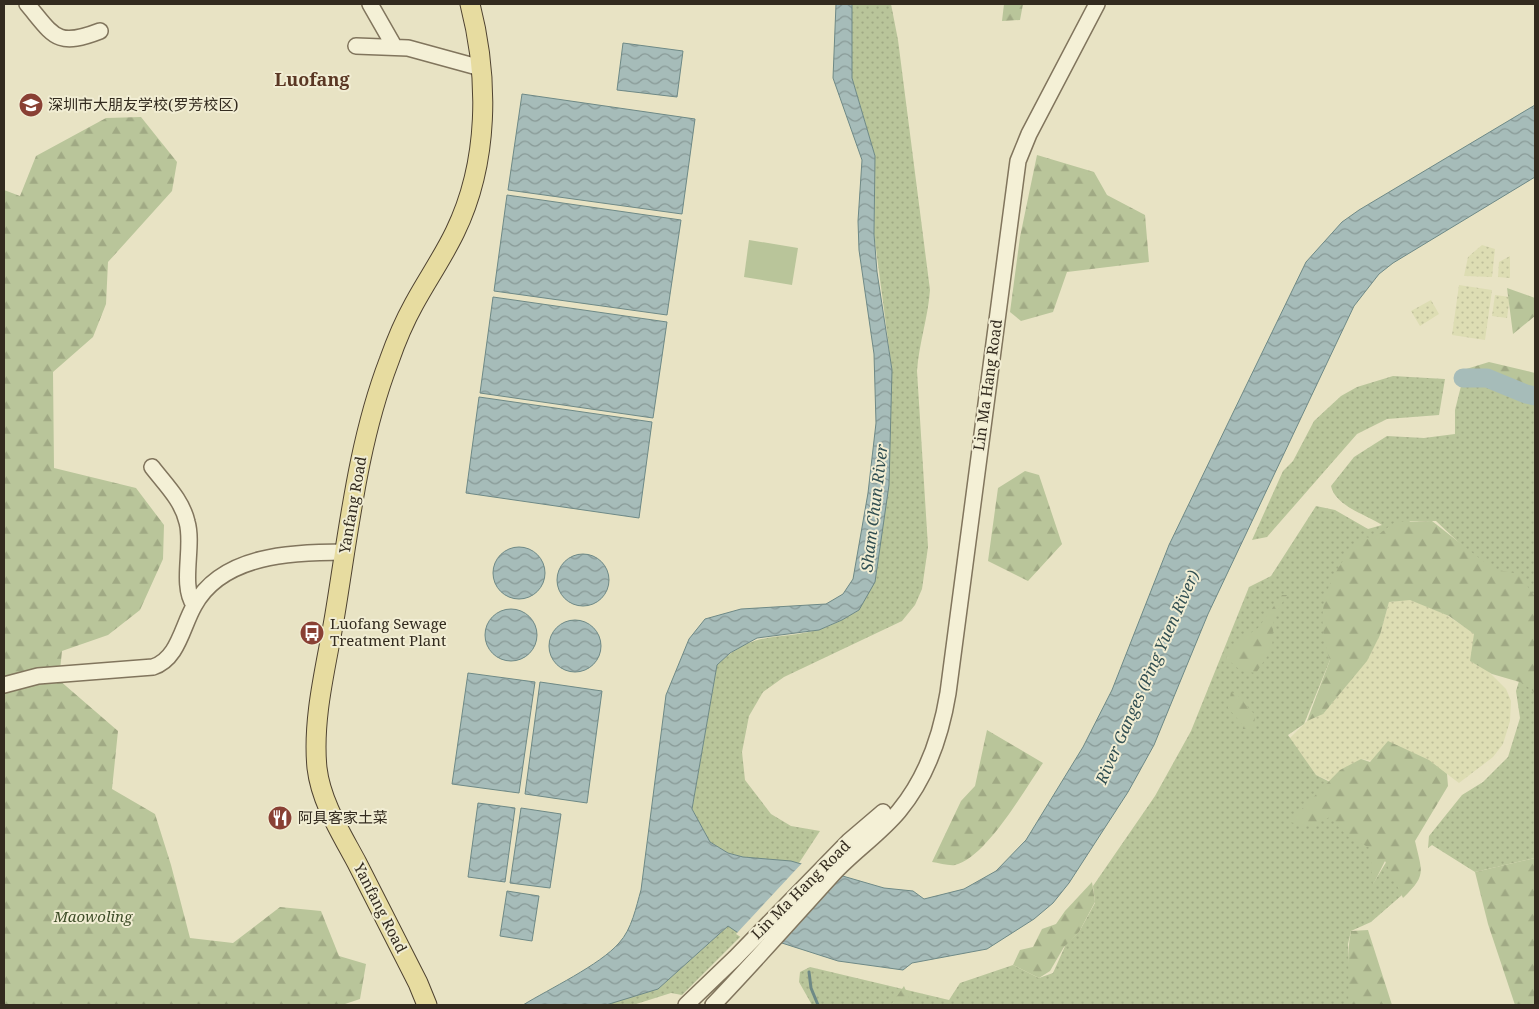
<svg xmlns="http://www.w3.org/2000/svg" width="1539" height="1009" font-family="'Noto Serif','Noto Sans SC',serif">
<defs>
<pattern id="farmland-dots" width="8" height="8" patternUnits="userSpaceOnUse" patternTransform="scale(1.25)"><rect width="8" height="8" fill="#ddddb3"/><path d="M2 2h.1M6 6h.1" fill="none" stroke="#bebe9a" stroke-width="1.8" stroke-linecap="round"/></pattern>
<pattern id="grass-dots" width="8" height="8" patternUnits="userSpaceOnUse" patternTransform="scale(1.25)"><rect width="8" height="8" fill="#b9c59a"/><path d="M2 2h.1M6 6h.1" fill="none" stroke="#a0a984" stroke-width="1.8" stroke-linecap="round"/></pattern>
<pattern id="forest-firs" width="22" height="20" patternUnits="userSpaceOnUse" patternTransform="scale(1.25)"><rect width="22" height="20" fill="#b9c59a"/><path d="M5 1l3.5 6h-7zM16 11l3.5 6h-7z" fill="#a0a984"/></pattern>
<pattern id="water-waves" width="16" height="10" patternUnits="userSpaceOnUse" patternTransform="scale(1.25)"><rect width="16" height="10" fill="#a6bcb9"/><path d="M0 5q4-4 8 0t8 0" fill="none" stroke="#889996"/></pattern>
</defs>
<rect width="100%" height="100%" fill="#e8e3c4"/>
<path fill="url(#farmland-dots)" d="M1482,245L1495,249L1492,277L1464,276L1468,257Z
M1510,256V278L1498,277L1499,262Z
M1459,285L1492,290L1485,340L1452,335Z
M1495,295L1510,297L1507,318L1492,316Z
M1431,300L1439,314L1420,326L1411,311Z
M1409,599L1445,614L1475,634L1489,672L1506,689L1511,701L1510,721L1503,744L1493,757L1459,783L1447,774L1361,759L1330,781L1316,775L1287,741L1307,721L1330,705L1380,635L1389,602Z"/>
<path fill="url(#grass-dots)" d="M852,4H891L898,40L930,290C928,318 919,343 917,371L928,547L922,589L915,605L902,621L784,677L763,692L749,716L742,752L745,780L771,814L791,826L820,831L799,863L743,857L728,853L710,842L692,809L717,665C756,628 777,642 821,629C834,625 847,617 859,610L892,370L874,234L875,156L852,78Z
M1393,376L1445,379L1439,415L1387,419L1357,434L1267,537L1252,540L1283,471L1293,461L1314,421L1341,396L1357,387Z
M1463,378H1487L1526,394L1535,395V606L1487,569L1436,521H1410L1330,660L1304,724L1288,735L1316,775L1332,783L1373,849V884L1388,859L1402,895L1371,922L1351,931L1348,944L1351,1005H812L799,982L800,972L810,967L949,1000L960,983L1013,965L1039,978L1053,973L1066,944L1079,932L1095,903L1093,886L1155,796L1191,731L1249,587L1271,576L1316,506L1335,510L1368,529L1382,525C1367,515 1335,506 1331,486L1354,457L1387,436L1424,438L1455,434V410Z
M1535,628V858L1475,872L1432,845L1428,848L1429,836L1462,795L1483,782L1508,757L1520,718L1516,691Z
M728,926L743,934L682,995L671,993L633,1005H605L619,997L658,989Z"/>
<path fill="url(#forest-firs)" d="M1004,4H1023L1020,20L1002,21Z
M141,117L177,162L172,191L108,262L106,304L93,337L53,372L54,468L136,488L164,525L163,559L140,610L108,635L62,651L59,680L118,731L112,789L155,814L171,865L190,938L233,943L280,907L321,911L339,956L366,964L360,999L342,1005H5L4,1002V190L20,196L36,156L106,118Z
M1037,155L1094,172L1107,195L1145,215L1149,262L1067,272L1053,312L1021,321L1010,312L1020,237Z
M1507,288L1535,298V316L1513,334Z
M1489,362L1535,373V389L1463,370Z
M1025,471L1039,475L1062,544L1028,581L988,561L998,488Z
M1432,521L1493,569L1519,574L1535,597V693L1523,683L1492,674L1470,661L1474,634L1449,616L1410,600L1389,602L1380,635L1367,661L1323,714L1307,721L1330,660C1312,608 1328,577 1361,537L1374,538L1395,522Z
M1282,595H1287L1274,616L1272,649L1256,673L1241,671L1226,658L1240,640L1258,628Z
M1231,692L1237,695L1255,715L1254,729H1243L1242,724L1228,708Z
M987,730L1043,763C1025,789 986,858 955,865C949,866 939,863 932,862L961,801L975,786Z
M1388,741L1429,760L1447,774L1448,786L1415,841C1422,872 1427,875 1403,898L1385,861L1373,885L1370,848L1347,836L1330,817L1311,826L1289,822L1340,770L1361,759L1370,762Z
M1535,858V1005H1515L1488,924L1475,872Z
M1092,882L1095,902L1079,932L1064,947L1050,971L1039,978L1013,965L1020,950L1033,947L1042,929L1056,924L1065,911Z
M1368,930L1392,1005H1348C1350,981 1346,954 1351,931Z
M904,986L912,1005H891Z"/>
<path fill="#b9c59a" d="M749,240L798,248L792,285L744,277Z"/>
<path fill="url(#water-waves)" stroke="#6e8986" d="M836,4H852V78L875,156L874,234L877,272L892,370L889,485L875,582L859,610L842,620L819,630L757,638L730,653L717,665L692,809L710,842L728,853L743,857L791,861L884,888L913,891L924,899L964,889L996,871L1026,840L1083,747L1112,690L1169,545L1306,262L1342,222L1359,210L1535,105V177L1393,263L1379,274L1354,306L1208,614L1154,745L1128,792L1069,883L1053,903L1034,919L987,949L912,963L903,970L838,961L760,936L750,941L728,926L658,989L606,1005H523C549,989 600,965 619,943C632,929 636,907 641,890L666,695L689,639L705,619L741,609L826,604L843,594L853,579L868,493L876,423L874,354L859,250L858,221L862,160L833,78Z
M623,43L683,51L677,97L617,90Z
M522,94L695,119L682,214L508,190Z
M507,195L681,220L667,315L494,291Z
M493,297L667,322L653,418L480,393Z
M479,397L652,422L639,518L466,493Z
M493 573a26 26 0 1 1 52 0a26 26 0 1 1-52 0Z
M557 580a26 26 0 1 1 52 0a26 26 0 1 1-52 0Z
M485 635a26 26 0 1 1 52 0a26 26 0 1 1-52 0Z
M549 646a26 26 0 1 1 52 0a26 26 0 1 1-52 0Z
M468,673L535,682L519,793L452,784Z
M540,682L602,691L587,803L525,794Z
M478,803L515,808L505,882L468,877Z
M521,808L561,814L550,888L510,883Z
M507,891L539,896L532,941L500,936Z"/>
<path fill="#e8e3c4" d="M803,862L822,866L777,944L760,939L750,943L736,934Z"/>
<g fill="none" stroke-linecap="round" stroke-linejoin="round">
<path stroke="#6e8986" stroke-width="3" d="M809,972L811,988L818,1005"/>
<path stroke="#a6bcb9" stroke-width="19" d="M1463,378H1487L1526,394L1535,396"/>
<defs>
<path id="minor" d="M27,4C54,36 56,48 100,31
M370,4L394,46
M356,46L408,48L481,68
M152,467C165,484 182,500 187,522C194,546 180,585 194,605
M4,685L38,676L153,667C178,659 182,627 194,606C222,554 294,552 345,552
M686,1005L735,958L849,841L883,812
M713,1005C754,962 793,918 833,874C853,852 880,834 899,811C927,777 941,736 948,693L1018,161L1029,134L1097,4"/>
<path id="major" d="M427,1005L418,983C398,943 377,903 357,863C341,833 321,802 317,768C312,717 327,663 335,614C349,529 358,442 389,361C396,341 404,322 414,304C427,280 443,257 455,232C489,162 489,78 470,4"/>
</defs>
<use href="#minor" stroke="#81755d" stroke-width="18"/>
<use href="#major" stroke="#4f4331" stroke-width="21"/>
<use href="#minor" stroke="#f4f0d6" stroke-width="15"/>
<use href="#major" stroke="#e7dca0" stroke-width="19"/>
</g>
<defs>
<symbol id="school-disc" viewBox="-11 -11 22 22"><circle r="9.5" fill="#894034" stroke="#f1edd3"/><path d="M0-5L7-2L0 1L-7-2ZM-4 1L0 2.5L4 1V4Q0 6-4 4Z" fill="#fff"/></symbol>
<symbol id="bus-disc" viewBox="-11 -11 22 22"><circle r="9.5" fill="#894034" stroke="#f1edd3"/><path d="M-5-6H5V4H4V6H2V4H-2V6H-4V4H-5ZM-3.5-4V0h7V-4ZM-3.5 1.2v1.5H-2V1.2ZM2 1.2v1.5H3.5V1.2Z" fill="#fff"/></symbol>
<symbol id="restaurant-disc" viewBox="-11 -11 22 22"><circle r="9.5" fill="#894034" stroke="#f1edd3"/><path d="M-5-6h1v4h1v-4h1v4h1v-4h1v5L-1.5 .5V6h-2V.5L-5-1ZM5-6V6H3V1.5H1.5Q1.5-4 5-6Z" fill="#fff"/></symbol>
</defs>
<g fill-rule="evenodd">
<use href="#school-disc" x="17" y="91" width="28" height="28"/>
<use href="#bus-disc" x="298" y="619" width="28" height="28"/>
<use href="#restaurant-disc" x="266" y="804" width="28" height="28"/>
</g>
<g text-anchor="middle" stroke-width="4" stroke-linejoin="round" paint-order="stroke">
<g font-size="15" fill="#332b1f" stroke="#f1edd3" text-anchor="start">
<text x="48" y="110">深圳市大朋友学校(罗芳校区)</text>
<text x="330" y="629">Luofang Sewage<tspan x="330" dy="17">Treatment Plant</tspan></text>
<text x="298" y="823">阿具客家土菜</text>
</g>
<g font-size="15" fill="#332b1f" stroke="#f1edd3">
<text transform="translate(988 385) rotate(-82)" y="5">Lin Ma Hang Road</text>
<text transform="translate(353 505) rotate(-80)" y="5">Yanfang Road</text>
<text transform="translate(801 890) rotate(-45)" y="5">Lin Ma Hang Road</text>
<text transform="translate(380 908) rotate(63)" y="5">Yanfang Road</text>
</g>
<g font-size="15" font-style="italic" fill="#3e4d28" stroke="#f1edd3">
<text x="93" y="922">Maowoling</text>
</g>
<g font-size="16" font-style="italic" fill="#304e51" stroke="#f1edd3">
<text transform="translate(874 508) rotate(-83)" y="6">Sham Chun River</text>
<text transform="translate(1147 677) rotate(-66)" y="6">River Ganges (Ping Yuen River)</text>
</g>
<g font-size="18" font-weight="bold" fill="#5a3723" stroke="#f1edd3">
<text x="312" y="86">Luofang</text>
</g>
</g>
<rect width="1539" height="1009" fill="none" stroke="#332b1f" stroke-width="10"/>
</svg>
